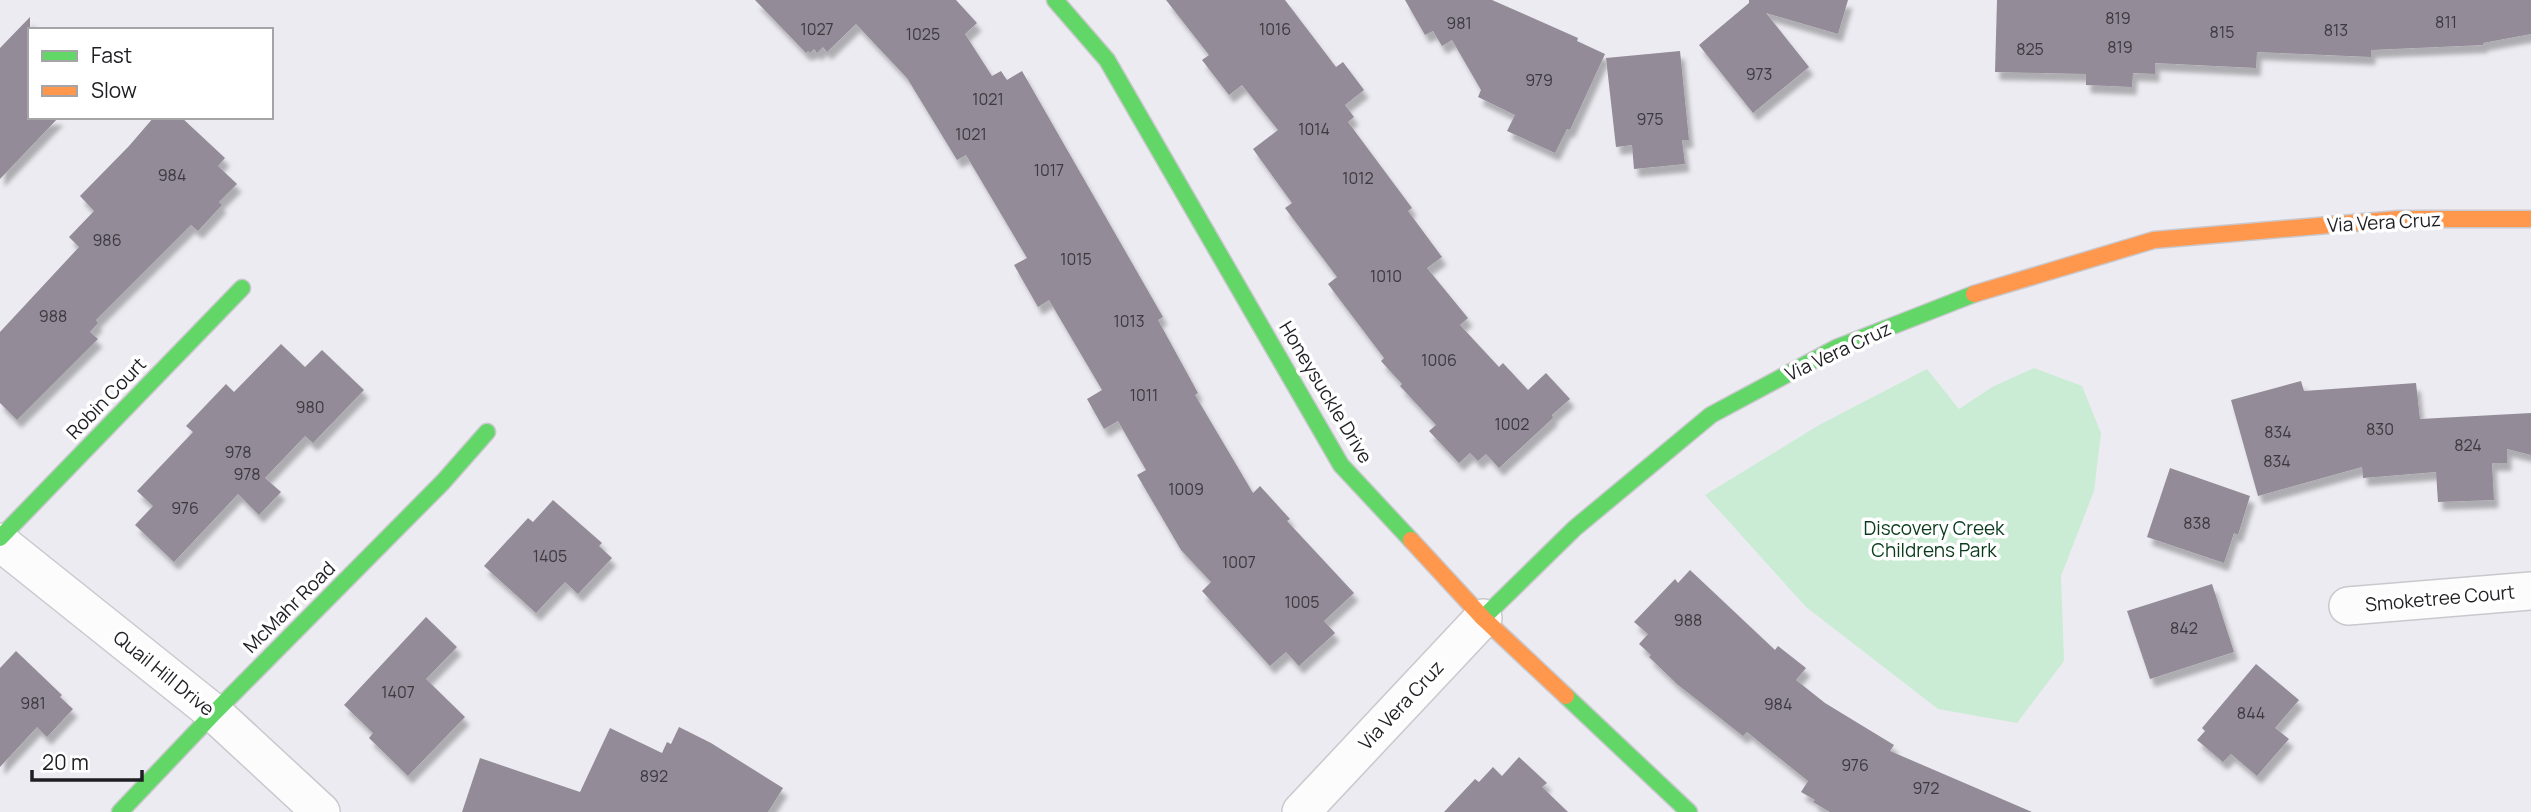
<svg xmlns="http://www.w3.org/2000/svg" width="2531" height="812" font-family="Manrope,sans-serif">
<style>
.green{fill:#caecd4}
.building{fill:#938b97;filter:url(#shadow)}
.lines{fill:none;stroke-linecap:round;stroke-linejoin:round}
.street-casing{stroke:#c9c8cd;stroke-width:40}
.fast-casing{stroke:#c9c8cd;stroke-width:19}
.slow-casing{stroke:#c9c8cd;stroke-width:19}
.street{stroke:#fcfcfd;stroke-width:37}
.fast{stroke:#63d668;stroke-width:16}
.slow{stroke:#ff974d;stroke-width:16}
.labels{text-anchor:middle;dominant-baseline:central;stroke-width:7;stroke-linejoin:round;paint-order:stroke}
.number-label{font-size:16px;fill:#3c393f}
.street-label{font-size:19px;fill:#1f1e22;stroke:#fff}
.park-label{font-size:19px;fill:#0a3b1c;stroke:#fff}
</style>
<defs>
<filter id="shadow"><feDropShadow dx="4.5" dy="8" stdDeviation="2" flood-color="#0004"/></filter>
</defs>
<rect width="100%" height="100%" fill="#ecebf1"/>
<polygon class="green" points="2034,368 2082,386 2101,433 2094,491 2061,576 2064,661 2017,723 1938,709 1806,607 1705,495 1819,425 1927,369 1959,409 1992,387"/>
<g class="building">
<polygon points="755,0 956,0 977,23 965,34 992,76 1001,71 1007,80 1022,71 1163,317 1158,320 1198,393 1195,395 1253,493 1260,486 1290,519 1287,521 1354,593 1324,621 1335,633 1299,666 1286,652 1270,666 1202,591 1211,582 1181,550 1137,475 1146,470 1118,421 1104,429 1087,399 1102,390 1049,300 1038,307 1014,265 1027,258 966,155 957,160 907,78 856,24 827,52 823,47 817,53 814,49 810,53 808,51 806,53"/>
<polygon points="1166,0 1285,0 1336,67 1343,62 1364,90 1345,105 1354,117 1348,122 1412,208 1408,211 1442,257 1427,268 1468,318 1460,325 1499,367 1503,363 1528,390 1546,373 1570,399 1552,415 1553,418 1499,468 1486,454 1478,461 1470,453 1459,463 1429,431 1436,425 1400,386 1402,384 1381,361 1384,358 1328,284 1337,277 1285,208 1292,203 1253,149 1278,130 1242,85 1229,95 1202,60 1209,55"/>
<polygon points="1405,0 1492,0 1578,38 1577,41 1605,54 1570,130 1567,129 1555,153 1507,131 1515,115 1478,97 1481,90 1452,40 1442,46 1433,31 1425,35"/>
<polygon points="1749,0 1848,0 1838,34 1766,13 1809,67 1753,113 1699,45 1749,3"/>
<polygon points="1997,0 2531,0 2531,34 2483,43 2483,45 2371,50 2371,57 2257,52 2256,68 2155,63 2155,74 2133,73 2132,87 2086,85 2086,74 1995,72"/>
<polygon points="30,17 30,117 59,117 0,179 0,48"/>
<polygon points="1680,51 1689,140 1682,140 1685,164 1634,169 1632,145 1616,147 1606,58"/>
<polygon points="154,117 181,117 225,158 218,166 237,184 219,202 222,205 198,231 191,225 96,320 98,323 90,332 98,339 17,420 0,403 0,332 79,247 69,237 94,211 80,196 129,146"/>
<polygon points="281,344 305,367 322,350 364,390 313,443 305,436 265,478 281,492 259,515 238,494 174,562 135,525 153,506 137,491 193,432 186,426 226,384 234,392"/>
<polygon points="2301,381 2304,391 2416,383 2420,419 2531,413 2531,455 2507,449 2507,463 2492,463 2494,500 2438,502 2436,472 2363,478 2362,467 2258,496 2231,400"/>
<polygon points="2170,468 2250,496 2238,535 2234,533 2224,563 2147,537"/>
<polygon points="553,500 602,543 599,546 612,558 578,594 565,582 536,613 484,566 528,518 533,522"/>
<polygon points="1690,570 1775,650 1778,646 1806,668 1796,680 1825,703 1894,745 1890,751 2032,812 1830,812 1813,802 1815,800 1801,792 1808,781 1747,732 1743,736 1677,684 1649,657 1651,655 1639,644 1648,634 1634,622 1675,579 1678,583"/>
<polygon points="2212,584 2234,652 2150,679 2127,611"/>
<polygon points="426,617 457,647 426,679 465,717 408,776 369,738 373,733 344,705"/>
<polygon points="16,651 62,695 60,697 73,709 47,737 37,727 0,767 0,668"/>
<polygon points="2256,664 2299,700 2275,728 2289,739 2257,776 2231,754 2223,762 2197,740 2205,731 2202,728"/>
<polygon points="679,727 711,743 783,788 768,812 462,812 480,758 580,792 610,728 662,753 667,742 671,744"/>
<polygon points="1519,757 1547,783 1542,787 1568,812 1444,812 1475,779 1479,782 1493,767 1502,776"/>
</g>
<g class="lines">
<g class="street-casing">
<g id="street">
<polyline points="0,542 214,713 321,812"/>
<polyline points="2348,606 2531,591"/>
<polyline points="1301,812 1483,618"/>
</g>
</g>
<g class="fast-casing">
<g id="fast">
<polyline points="1055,0 1107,60 1341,465 1411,540"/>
<polyline points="0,538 242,288"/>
<polyline points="1483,618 1575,528 1711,415 1836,348 1974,294"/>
<polyline points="1566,696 1689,812"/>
<polyline points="120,812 214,713 443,482 487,432"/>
</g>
</g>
<g class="slow-casing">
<g id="slow">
<polyline points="1974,294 2154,240 2399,219 2531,219"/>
<polyline points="1411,540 1483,618 1566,696"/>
</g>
</g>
<use href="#street" class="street"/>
<use href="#fast" class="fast"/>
<use href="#slow" class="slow"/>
</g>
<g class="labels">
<g class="number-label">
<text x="2118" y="18">819</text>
<text x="2446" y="22">811</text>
<text x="1459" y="23">981</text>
<text x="817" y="29">1027</text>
<text x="1275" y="29">1016</text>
<text x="2336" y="30">813</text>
<text x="2222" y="32">815</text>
<text x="923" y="34">1025</text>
<text x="2120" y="47">819</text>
<text x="2030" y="49">825</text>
<text x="1759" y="74">973</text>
<text x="1539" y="80">979</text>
<text x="988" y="99">1021</text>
<text x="1650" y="119">975</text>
<text x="1314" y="129">1014</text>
<text x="971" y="134">1021</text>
<text x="1049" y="170">1017</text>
<text x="172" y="175">984</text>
<text x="1358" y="178">1012</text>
<text x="107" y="240">986</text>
<text x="1076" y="259">1015</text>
<text x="1386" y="276">1010</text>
<text x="53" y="316">988</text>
<text x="1129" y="321">1013</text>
<text x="1439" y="360">1006</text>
<text x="1144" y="395">1011</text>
<text x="310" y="407">980</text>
<text x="1512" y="424">1002</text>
<text x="2380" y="429">830</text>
<text x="2278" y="432">834</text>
<text x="2468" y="445">824</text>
<text x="238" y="452">978</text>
<text x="2277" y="461">834</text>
<text x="247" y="474">978</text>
<text x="1186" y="489">1009</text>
<text x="185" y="508">976</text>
<text x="2197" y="523">838</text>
<text x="550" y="556">1405</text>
<text x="1239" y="562">1007</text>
<text x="1302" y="602">1005</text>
<text x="1688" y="620">988</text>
<text x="2184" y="628">842</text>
<text x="398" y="692">1407</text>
<text x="33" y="703">981</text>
<text x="1778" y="704">984</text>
<text x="2251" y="713">844</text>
<text x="1855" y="765">976</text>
<text x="654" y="776">892</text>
<text x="1926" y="788">972</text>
</g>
<g class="street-label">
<text transform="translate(2384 222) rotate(-3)">Via Vera Cruz</text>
<text transform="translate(1838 351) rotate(-25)">Via Vera Cruz</text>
<text transform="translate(1326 392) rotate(59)">Honeysuckle Drive</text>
<text transform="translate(106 398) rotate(-46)">Robin Court</text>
<text transform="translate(2440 598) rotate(-5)">Smoketree Court</text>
<text transform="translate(289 607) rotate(-45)">McMahr Road</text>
<text transform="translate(164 673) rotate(39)">Quail Hill Drive</text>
<text transform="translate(1401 705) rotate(-47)">Via Vera Cruz</text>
</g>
<g class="park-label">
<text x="1934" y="528">Discovery Creek<tspan x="1934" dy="22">Childrens Park</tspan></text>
</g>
</g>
<rect x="28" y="28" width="245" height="91" fill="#ffffff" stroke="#a5a5a7" stroke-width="2"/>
<rect x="42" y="51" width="35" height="10" fill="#63d668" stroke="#a5a5a7" stroke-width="2"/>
<text x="91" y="63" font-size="21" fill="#1f1e22">Fast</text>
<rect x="42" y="86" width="35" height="10" fill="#ff974d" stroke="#a5a5a7" stroke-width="2"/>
<text x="91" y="98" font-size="21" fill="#1f1e22">Slow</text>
<path d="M32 770v10h110v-10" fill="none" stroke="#1f1e22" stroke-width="3.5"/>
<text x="42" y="770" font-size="21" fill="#1f1e22" stroke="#ffffff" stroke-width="5" paint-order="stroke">20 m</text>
</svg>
